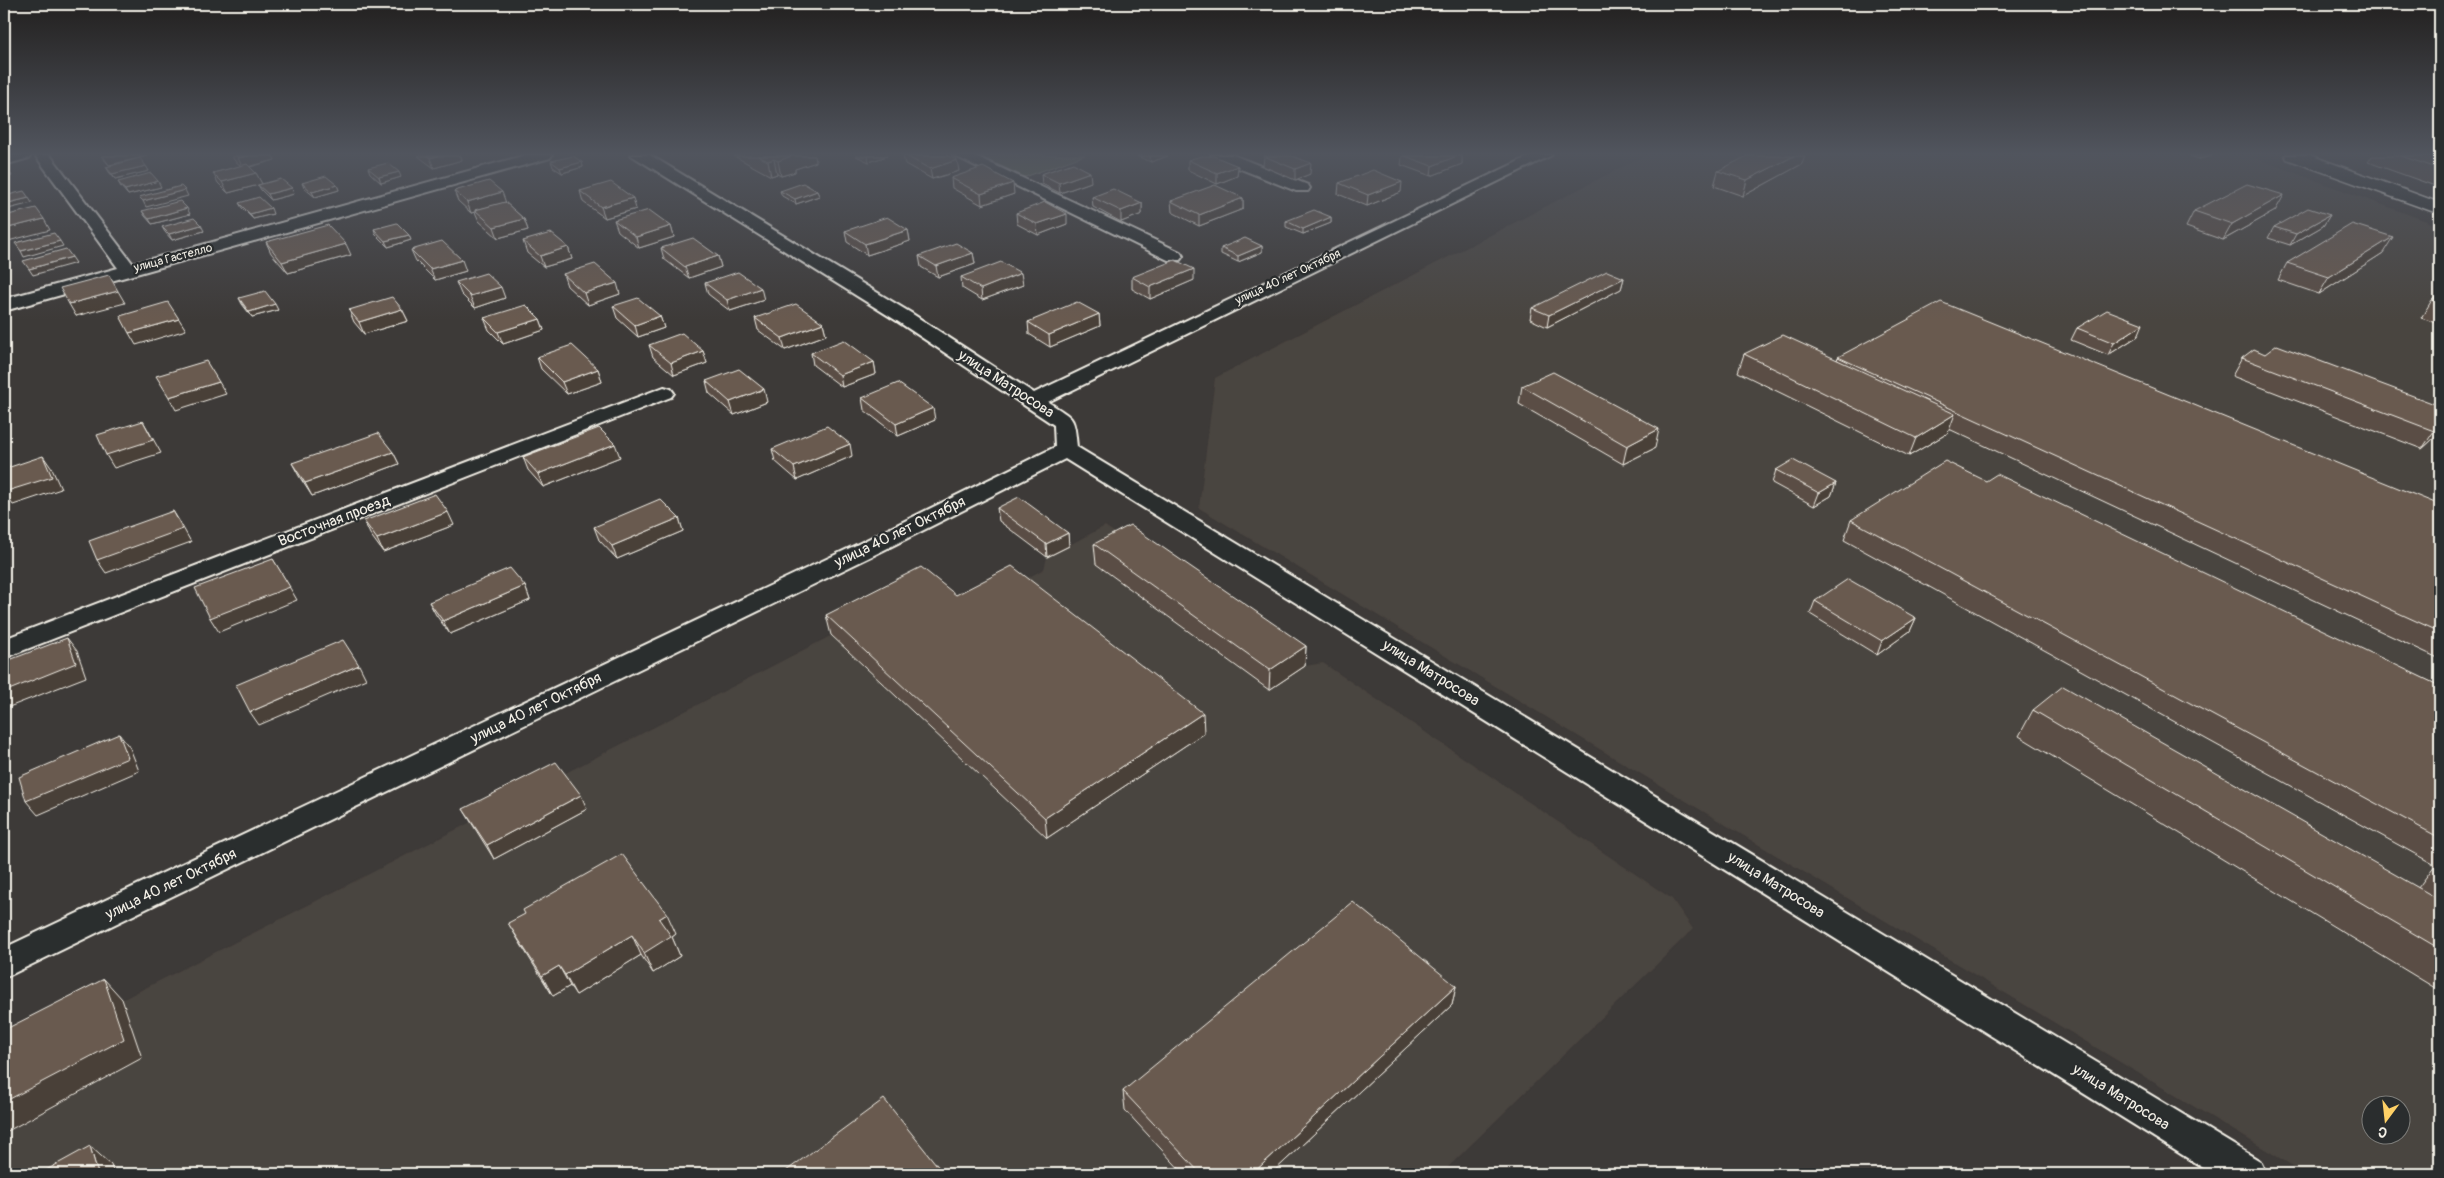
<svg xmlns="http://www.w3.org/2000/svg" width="2444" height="1178" font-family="Pangolin,sans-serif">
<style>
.built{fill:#4a443f;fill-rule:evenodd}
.green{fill:#606950;stroke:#aaad9c}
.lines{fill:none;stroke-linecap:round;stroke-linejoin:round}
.street-casing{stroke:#f4f1e8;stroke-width:4}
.highway-casing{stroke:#f4f1e8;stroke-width:3}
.street{fill:#2a2d2e;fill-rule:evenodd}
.highway{fill:#2a2d2e;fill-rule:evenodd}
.wall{fill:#5a4d45;stroke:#f4f1e8}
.shaded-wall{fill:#4a3f38;stroke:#f4f1e8}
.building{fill:#695a50;stroke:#f4f1e8}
.labels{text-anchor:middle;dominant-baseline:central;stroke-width:4.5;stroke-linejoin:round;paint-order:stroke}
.far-street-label{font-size:12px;fill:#f4f1e8;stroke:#2a2d2e}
.street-label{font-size:15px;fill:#f4f1e8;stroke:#2a2d2e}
</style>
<rect width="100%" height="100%" fill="#3d3a38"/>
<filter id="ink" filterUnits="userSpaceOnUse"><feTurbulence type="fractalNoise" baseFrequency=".02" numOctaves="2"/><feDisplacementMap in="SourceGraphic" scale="10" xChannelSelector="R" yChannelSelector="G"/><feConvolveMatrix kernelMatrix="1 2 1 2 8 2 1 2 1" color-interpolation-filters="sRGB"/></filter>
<g filter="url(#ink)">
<g class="built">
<path d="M1645,155H2247L2440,226V1174H2306L1199,508L1215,378ZM2372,1106H2402V1136H2372Z"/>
<polygon points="1105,526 1305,666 1323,663 1672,899 1693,929 1441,1174 4,1174 4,1060 471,822 925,587 959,615 1044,569 1047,557"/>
</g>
<polygon class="green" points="977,155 1085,155 1025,177"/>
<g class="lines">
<g class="street-casing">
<g id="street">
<polygon points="4,155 31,155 29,158 4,165"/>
<polygon points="35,155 50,155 133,264 526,155 552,155 550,158 4,311 4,299 118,268"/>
<path d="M631,155H650L911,313L1034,393L1532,155H1552L1048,402C1075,420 1074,415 1077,447L2260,1161L2266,1174H2213L1065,459L872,556L4,978V948L854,546L1055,447L1054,425L897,321Z"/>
<polygon points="953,155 973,155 1180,252 1183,256 1180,260 1168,260"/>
<polygon points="1211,155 1233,155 1308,185 1310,188 1308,191 1296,191 1213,158"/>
<polygon points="664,387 671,389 674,393 671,397 4,658 4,639"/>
</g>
</g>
<g class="highway-casing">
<polygon id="highway" points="2285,155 2310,155 2440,203 2440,214 2287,159"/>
</g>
<use href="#street" class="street"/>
<use href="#highway" class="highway"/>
</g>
<g class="wall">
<polygon points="101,156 147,156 109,165"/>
<polygon points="232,156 273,156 275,160 250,167 256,173 262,184 228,193 218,183 213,173 241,166 234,160"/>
<polygon points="418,156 461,156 462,160 434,168"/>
<polygon points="734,156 815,156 816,162 795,169 795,172 781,176 777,174 771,176"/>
<polygon points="856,156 887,156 869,162"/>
<polygon points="903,156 948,156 959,171 932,179 905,164"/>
<polygon points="1137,156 1168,156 1151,162"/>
<polygon points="1264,156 1310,174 1295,180 1263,166"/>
<polygon points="1402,156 1462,156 1462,164 1431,176 1401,165"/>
<polygon points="2190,156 2212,156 2199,159"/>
<polygon points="2372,156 2440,156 2440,185 2435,186 2368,162"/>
<polygon points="1188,160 1238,166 1237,176 1217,184 1188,170"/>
<polygon points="551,161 582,162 583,167 562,173 553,167"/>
<polygon points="1802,164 1743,196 1714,186 1718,171"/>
<polygon points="146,166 149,171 115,179 109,172 106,167"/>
<polygon points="368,168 401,177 381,183 370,173"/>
<polygon points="1041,174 1091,182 1060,193 1042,184"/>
<polygon points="951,178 1014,194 982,205 952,188"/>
<polygon points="118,182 161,187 128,195 121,187"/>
<polygon points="302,183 337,185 339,190 315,197 304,188"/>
<polygon points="1339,183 1401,192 1367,206 1338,194"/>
<polygon points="258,185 294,194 271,200 261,190"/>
<polygon points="454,191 506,203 524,219 528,230 498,238 479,221 475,212 471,213 458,201"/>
<polygon points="580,191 636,209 605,218 583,202"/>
<polygon points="780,191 817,191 819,196 796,204 782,196"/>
<polygon points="2284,195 2275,211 2223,240 2186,227 2194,211"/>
<polygon points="1092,197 1142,203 1142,214 1121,222 1093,207"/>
<polygon points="1243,198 1243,209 1199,226 1172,212 1171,201"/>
<polygon points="239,203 273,214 253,219 242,208"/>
<polygon points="142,211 190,214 152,224 145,216"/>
<polygon points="1016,213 1067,224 1038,235 1017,224"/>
<polygon points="2330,215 2323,226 2290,245 2268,238 2274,227"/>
<polygon points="1331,217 1331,223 1303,234 1286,227 1286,221"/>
<polygon points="614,220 671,226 674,237 639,248 618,231"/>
<polygon points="162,227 204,231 172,240 165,232"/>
<polygon points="374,229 411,240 388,247 376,235"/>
<polygon points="908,230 910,241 867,255 847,242 845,231"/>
<polygon points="523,241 568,247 572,259 544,267 527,253"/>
<polygon points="266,242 351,255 288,273 271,253"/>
<polygon points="1262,246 1262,252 1238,262 1221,254 1221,248"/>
<polygon points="661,248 718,256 721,267 689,278 664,259"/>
<polygon points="411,250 466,271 435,280 416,261"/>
<polygon points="973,253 975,264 938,277 921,267 919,256"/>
<polygon points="2383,253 2319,294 2278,280 2287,263"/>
<polygon points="563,274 620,294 588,305 567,286"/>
<polygon points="961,277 1023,285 982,300 962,288"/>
<polygon points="1132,277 1194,280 1150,299 1132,289"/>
<polygon points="1624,278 1621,289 1547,327 1530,319 1532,308"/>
<polygon points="456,282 505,298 475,308 461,294"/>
<polygon points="705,283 764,300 730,311 708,294"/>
<polygon points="2440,294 2440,324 2421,318 2432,300"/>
<polygon points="239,298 278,310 252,317 242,304"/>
<polygon points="613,306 660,316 664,328 638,337 617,318"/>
<polygon points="402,309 408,321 364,334 354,322 349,310"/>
<polygon points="1099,314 1100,326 1050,347 1029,334 1028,322"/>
<polygon points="484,318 540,319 544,330 503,344 489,330"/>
<polygon points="755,318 823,323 826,335 785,350 758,330"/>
<polygon points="2077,328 2138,336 2108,355 2071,340"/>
<polygon points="649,345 703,351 707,363 674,375 653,357"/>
<polygon points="811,353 874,362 876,374 842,387 813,365"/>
<polygon points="1744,354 1837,360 1838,357 2440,505 2440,659 1949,429 1948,433 1909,456 1738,372"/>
<polygon points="2265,354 2440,410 2437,415 2435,437 2422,449 2232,376 2242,358"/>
<polygon points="537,357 598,369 602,382 567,394 541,369"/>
<polygon points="706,381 767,402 734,415 709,393"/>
<polygon points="1522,386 1655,448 1623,464 1519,404"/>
<polygon points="862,398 935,420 898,436 864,410"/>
<polygon points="772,449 852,456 797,480 775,461"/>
<polygon points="393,452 399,464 312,496 299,476 292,463"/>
<polygon points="523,457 620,457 543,487 528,470"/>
<polygon points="1776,470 1836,483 1831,496 1814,506 1772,483"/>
<polygon points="1986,481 2440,686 2440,991 2019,736 2033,710 2418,888 2435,865 1844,540 1851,520"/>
<polygon points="997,508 1068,533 1069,546 1047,557 999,521"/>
<polygon points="679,518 683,531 617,559 599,540 594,527"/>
<polygon points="364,521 454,525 383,552 370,534"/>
<polygon points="1094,544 1306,646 1305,666 1269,690 1096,564"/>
<polygon points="525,586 530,600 450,634 436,615 429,602"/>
<polygon points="956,595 1204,733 1047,838 831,635 826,615"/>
<polygon points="1815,601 1916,618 1910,631 1877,655 1810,614"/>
<polygon points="463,809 587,809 494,859 471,822"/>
<polygon points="508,923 676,934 672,937 680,956 653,973 641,955 576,995 570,986 553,996 520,943"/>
<polygon points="1456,986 1452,1005 1271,1174 1184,1174 1125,1110 1123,1091"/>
</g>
<g class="shaded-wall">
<polygon points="103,156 147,156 109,165"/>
<polygon points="249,156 273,156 275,160 243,168 238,158"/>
<polygon points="438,156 461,156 462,160 434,168 430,158"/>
<polygon points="789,156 815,156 816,162 795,169 795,172 781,176 778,161"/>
<polygon points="868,156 887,156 869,162"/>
<polygon points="1150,156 1168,156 1151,162"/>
<polygon points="1457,156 1462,156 1462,164 1431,176 1432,166"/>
<polygon points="1794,156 1805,156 1802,164 1743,196 1747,180"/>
<polygon points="2201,156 2212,156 2199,159"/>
<polygon points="774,159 777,174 771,176 768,161"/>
<polygon points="957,160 959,171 932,179 930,169"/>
<polygon points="582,162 583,167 562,173 560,168"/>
<polygon points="1311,163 1310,174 1295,180 1295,169"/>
<polygon points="146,166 149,171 115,179 112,174"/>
<polygon points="1238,166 1237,176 1217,184 1217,173"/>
<polygon points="9,171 12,176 4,178 4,172"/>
<polygon points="399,172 401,177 381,183 379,177"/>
<polygon points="1090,172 1091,182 1060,193 1059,183"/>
<polygon points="256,173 262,184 228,193 222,182"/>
<polygon points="2440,177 2440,185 2435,186"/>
<polygon points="158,181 161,187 128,195 125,190"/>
<polygon points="1402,182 1401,192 1367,206 1368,195"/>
<polygon points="1013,183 1014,194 982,205 981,194"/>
<polygon points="337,185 339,190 315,197 312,192"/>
<polygon points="292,188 294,194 271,200 268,194"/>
<polygon points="185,190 188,196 146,207 143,201"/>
<polygon points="817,191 819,196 796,204 795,199"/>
<polygon points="502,192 506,203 475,210 475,212 471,213 467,202"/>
<polygon points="2284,195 2275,211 2223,240 2232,224"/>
<polygon points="29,198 32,203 4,210 4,204"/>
<polygon points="633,198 636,209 605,218 601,207"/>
<polygon points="1243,198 1243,209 1199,226 1199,215"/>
<polygon points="1142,203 1142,214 1121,222 1121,211"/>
<polygon points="187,208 190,214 152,224 149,219"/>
<polygon points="271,208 273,214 253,219 250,214"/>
<polygon points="1067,214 1067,224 1038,235 1037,224"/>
<polygon points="2330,215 2323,226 2290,245 2296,234"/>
<polygon points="1331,217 1331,223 1303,234 1303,229"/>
<polygon points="44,219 50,230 8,241 4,233 4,229"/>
<polygon points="524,219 528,230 498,238 494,227"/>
<polygon points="201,225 204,231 172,240 169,234"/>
<polygon points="671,226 674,237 639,248 636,237"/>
<polygon points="908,230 910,241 867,255 865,244"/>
<polygon points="409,235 411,240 388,247 385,241"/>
<polygon points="2393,237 2383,253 2319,294 2329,277"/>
<polygon points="60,241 63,246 24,257 21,251"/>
<polygon points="346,244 351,255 288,273 282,262"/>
<polygon points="1262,246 1262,252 1238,262 1238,256"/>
<polygon points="568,247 572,259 544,267 540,256"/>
<polygon points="973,253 975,264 938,277 936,266"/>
<polygon points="718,256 721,267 689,278 685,267"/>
<polygon points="72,257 76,263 33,275 29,269"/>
<polygon points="462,260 466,271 435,280 430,269"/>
<polygon points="1194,269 1194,280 1150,299 1150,287"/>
<polygon points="1021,273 1023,285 982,300 981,289"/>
<polygon points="1624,278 1621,289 1547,327 1549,315"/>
<polygon points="617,283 620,294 588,305 584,293"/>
<polygon points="501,287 505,298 475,308 470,296"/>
<polygon points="761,288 764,300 730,311 727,300"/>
<polygon points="118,291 125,303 76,316 69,304"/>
<polygon points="275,304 278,310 252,317 249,312"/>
<polygon points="402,309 408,321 364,334 359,322"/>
<polygon points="1099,314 1100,326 1050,347 1049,335"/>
<polygon points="660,316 664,328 638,337 635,325"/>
<polygon points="179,319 186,330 136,345 129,333"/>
<polygon points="540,319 544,330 503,344 498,332"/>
<polygon points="823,323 826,335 785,350 782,338"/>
<polygon points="2143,324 2138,336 2108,355 2114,343"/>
<polygon points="703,351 707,363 674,375 671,363"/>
<polygon points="874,362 876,374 842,387 840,375"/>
<polygon points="598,369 602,382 567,394 562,382"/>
<polygon points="219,382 226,394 176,410 169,397"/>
<polygon points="764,389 767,402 734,415 730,402"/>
<polygon points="933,408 935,420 898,436 896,424"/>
<polygon points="2440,409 2440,410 2430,425 2434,414"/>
<polygon points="1955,414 1948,433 1909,456 1916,438"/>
<polygon points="143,421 161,453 114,468 106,455"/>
<polygon points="2440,426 2440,430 2435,437 2422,449 2434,431"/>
<polygon points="1659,429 1655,448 1623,464 1627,446"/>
<polygon points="615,444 620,457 543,487 538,474"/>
<polygon points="850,444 852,456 797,480 794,467"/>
<polygon points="393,452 399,464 312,496 305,483"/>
<polygon points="43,456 52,469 61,489 13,505 4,492"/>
<polygon points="1836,483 1831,496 1814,506 1819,493"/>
<polygon points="173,511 181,524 191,542 106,573 97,560"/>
<polygon points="448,512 454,525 383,552 377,539"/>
<polygon points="679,518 683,531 617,559 612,546"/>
<polygon points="1068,533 1069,546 1047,557 1046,544"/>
<polygon points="273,559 297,600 219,632 210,618"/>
<polygon points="525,586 530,600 450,634 443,621"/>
<polygon points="1916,618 1910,631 1877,655 1882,641"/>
<polygon points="67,638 77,651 86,677 9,707 4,700 4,692"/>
<polygon points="1306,646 1305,666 1269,690 1270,670"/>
<polygon points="359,665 366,679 259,725 250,712"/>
<polygon points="1203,713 1204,733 1047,838 1045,818"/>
<polygon points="119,734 130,748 139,771 38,815 26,801"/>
<polygon points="581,795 587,809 494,859 487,845"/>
<polygon points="667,914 676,934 672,937 680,956 653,973 644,953 659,919"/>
<polygon points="632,935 641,955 576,995 565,975"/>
<polygon points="559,966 570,986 553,996 542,976"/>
<polygon points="104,979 122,999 142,1058 4,1133 4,1102"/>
<polygon points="1456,986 1452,1005 1271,1174 1252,1174"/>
<polygon points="90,1146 111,1165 114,1174 98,1174"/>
</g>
<g class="building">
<polygon points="236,156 249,156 238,158"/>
<polygon points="427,156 438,156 430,158"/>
<polygon points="573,156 582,162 560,168 551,161"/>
<polygon points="758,156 792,156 778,161 774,159 768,161"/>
<polygon points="906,156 948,156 957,160 930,169"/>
<polygon points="1201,156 1214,156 1238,166 1217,173 1188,160"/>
<polygon points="1264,156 1292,156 1311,163 1295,169"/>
<polygon points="1405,156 1457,156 1432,166"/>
<polygon points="1747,156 1794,156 1747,180 1718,171"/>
<polygon points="2401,156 2440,156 2440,169"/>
<polygon points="140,158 146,166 112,174 106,167"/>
<polygon points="388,163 399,172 379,177 368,168"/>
<polygon points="1073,163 1090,172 1059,183 1041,174"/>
<polygon points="4,164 9,171 4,172"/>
<polygon points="247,164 256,173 222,182 213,173"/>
<polygon points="983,167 1013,183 981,194 951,178"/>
<polygon points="1373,170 1402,182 1368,195 1339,183"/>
<polygon points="151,173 158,181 125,190 118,182"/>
<polygon points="326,176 337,185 312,192 302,183"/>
<polygon points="281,179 292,188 268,194 258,185"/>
<polygon points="489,181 502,192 467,202 454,191"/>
<polygon points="611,182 633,198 601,207 580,191"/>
<polygon points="803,183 817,191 795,199 780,191"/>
<polygon points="2247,184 2284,195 2232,224 2194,211"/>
<polygon points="1215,185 1243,198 1199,215 1171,201"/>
<polygon points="181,186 185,190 143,201 139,197"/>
<polygon points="1113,189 1142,203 1121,211 1092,197"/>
<polygon points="24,191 29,198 4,204 4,196"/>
<polygon points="259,197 271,208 250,214 239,203"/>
<polygon points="180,201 187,208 149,219 142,211"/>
<polygon points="505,202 524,219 494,227 475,210"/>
<polygon points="1045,202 1067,214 1037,224 1016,213"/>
<polygon points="36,208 44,219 4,229 4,216"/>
<polygon points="2308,208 2330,215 2296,234 2274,227"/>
<polygon points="649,210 671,226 636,237 614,220"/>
<polygon points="1314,210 1331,217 1303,229 1286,221"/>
<polygon points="887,217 908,230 865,244 845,231"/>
<polygon points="194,218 201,225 169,234 162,227"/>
<polygon points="397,223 409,235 385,241 374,229"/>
<polygon points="2352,224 2393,237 2329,277 2287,263"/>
<polygon points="328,225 346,244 282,262 266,242"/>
<polygon points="54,233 60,241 21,251 15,243"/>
<polygon points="551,233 568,247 540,256 523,241"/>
<polygon points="693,238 718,256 685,267 661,248"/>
<polygon points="1245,238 1262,246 1238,256 1221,248"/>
<polygon points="442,241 462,260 430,269 411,250"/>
<polygon points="956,243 973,253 936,266 919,256"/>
<polygon points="66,249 72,257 29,269 23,261"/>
<polygon points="1175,260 1194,269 1150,287 1132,277"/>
<polygon points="1001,262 1021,273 981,289 961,277"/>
<polygon points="595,264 617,283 584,293 563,274"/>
<polygon points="1607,271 1624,278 1549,315 1532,308"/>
<polygon points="738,272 761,288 727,300 705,283"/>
<polygon points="486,273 501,287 470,296 456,282"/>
<polygon points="109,275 118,291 69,304 60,288"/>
<polygon points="265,291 275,304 249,312 239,298"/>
<polygon points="2440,294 2440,303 2432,300"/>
<polygon points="392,297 402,309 359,322 349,310"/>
<polygon points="638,298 660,316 635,325 613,306"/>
<polygon points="168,302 179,319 129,333 120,316"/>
<polygon points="1077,302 1099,314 1049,335 1028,322"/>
<polygon points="1941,302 2440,505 2440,632 1838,357"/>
<polygon points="796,304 823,323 782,338 755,318"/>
<polygon points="526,305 540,319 498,332 484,318"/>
<polygon points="2107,310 2143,324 2114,343 2077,328"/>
<polygon points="682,333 703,351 671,363 649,345"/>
<polygon points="1783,335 1955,414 1916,438 1744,354"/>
<polygon points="844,340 874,362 840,375 811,353"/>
<polygon points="572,345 598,369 562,382 537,357"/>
<polygon points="2277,345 2440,406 2440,409 2434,414 2440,416 2440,426 2434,431 2242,358 2254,349 2265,354"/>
<polygon points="206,361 219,382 169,397 156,376"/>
<polygon points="739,369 764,389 730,402 706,381"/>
<polygon points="1553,372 1659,429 1627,446 1522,386"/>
<polygon points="898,383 933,408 896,424 862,398"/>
<polygon points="143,421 153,440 106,455 97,435"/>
<polygon points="827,426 850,444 794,467 772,449"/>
<polygon points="599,428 615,444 538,474 523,457"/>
<polygon points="378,433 393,452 305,483 292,463"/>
<polygon points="43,456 52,477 4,492 4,469"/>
<polygon points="1793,460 1836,483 1819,493 1776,470"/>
<polygon points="1945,461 1986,481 1997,474 2440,686 2440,838 1851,520"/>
<polygon points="435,494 448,512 377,539 364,521"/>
<polygon points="1019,497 1068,533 1046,544 997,508"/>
<polygon points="660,499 679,518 612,546 594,527"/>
<polygon points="173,511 183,529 97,560 89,541"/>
<polygon points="1130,525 1306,646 1270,670 1094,544"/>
<polygon points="273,559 290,587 210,618 195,588"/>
<polygon points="1012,566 1203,713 1045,818 826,615 921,567 956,595"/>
<polygon points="510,568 525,586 443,621 429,602"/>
<polygon points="1848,579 1916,618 1882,641 1815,601"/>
<polygon points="67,638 76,663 4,692 4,662"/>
<polygon points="343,640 359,665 250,712 236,685"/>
<polygon points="2063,686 2440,900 2440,949 2033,710"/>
<polygon points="119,734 128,758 26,801 19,777"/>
<polygon points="556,762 581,795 487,845 463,809"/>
<polygon points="622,854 667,914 659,919 671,936 644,953 632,935 565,975 559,966 542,976 508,923 525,914 523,910"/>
<polygon points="2440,863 2440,869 2437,868"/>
<polygon points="1353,902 1456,986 1252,1174 1201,1174 1123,1091"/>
<polygon points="104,979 124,1039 4,1102 4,1030"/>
<polygon points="884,1099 944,1174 782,1174"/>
<polygon points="90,1146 98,1174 39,1174"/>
</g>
</g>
<linearGradient id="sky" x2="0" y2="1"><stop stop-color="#22201f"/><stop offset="0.48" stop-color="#51555e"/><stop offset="1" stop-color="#51555e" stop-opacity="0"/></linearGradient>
<rect width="2444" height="320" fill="url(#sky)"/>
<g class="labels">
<g class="far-street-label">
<text transform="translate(173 258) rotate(-15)">улица Гастелло</text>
<text transform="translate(1288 277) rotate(-25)">улица 40 лет Октября</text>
</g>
<g class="street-label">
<text transform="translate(1006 384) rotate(33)">улица Матросова</text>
<text transform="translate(334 521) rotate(-21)">Восточная проезд</text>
<text transform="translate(900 532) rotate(-26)">улица 40 лет Октября</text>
<text transform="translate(1431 673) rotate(32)">улица Матросова</text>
<text transform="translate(536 708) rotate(-26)">улица 40 лет Октября</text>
<text transform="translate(171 884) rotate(-26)">улица 40 лет Октября</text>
<text transform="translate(1776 885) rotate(32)">улица Матросова</text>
<text transform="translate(2121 1097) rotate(32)">улица Матросова</text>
</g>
</g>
<rect width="2444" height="1178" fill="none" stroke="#2a2d2e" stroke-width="20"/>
<rect x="10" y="10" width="2424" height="1158" fill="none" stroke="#f4f1e8" stroke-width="2" filter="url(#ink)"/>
<g transform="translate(2386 1120) rotate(195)"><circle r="24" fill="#2a2d2e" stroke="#7b7b78"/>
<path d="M0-4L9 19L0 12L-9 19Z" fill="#ffd166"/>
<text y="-8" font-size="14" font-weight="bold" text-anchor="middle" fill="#f4f1e8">С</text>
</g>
</svg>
